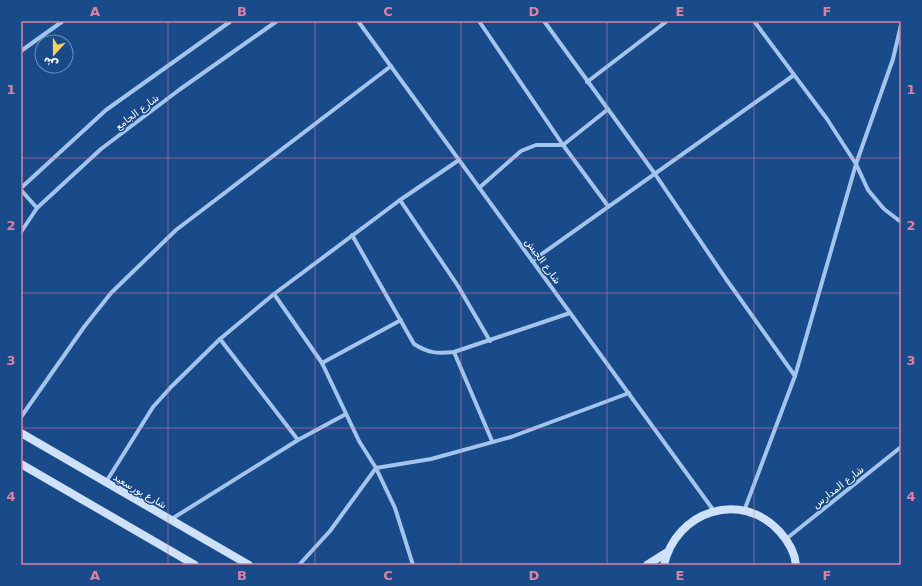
<svg xmlns="http://www.w3.org/2000/svg" width="922" height="586" font-family="'DejaVu Sans','Noto Sans Arabic',sans-serif">
<style>
.lines{fill:none;stroke-linecap:round;stroke-linejoin:round}
.street{stroke:#a2c4ed;stroke-width:4}
.secondary{stroke:#cee1f9;stroke-width:8}
.grid{fill:none;stroke:#dd80a5;stroke-width:1;stroke-opacity:0.55}
.labels{text-anchor:middle;dominant-baseline:central;stroke-width:3;stroke-linejoin:round;paint-order:stroke}
.street-label{font-size:10px;fill:#fff;stroke:#194a89}
.neatline{fill:none;stroke:#dd80a5;stroke-width:1.5}
.grid-label{font-size:13px;text-anchor:middle;font-weight:bold;fill:#dd80a5}
</style>
<rect width="100%" height="100%" fill="#194a89"/>
<g class="lines">
<g class="street">
<polyline points="358,21 714,511"/>
<polyline points="479,21 563,145 608,206"/>
<polyline points="544,21 655,174 726,279 795,376"/>
<polyline points="754,21 827,119 856,164 868,190 884,209 901,222"/>
<polyline points="21,51 63,21"/>
<polyline points="587,82 667,21"/>
<polyline points="21,188 106,110 231,21"/>
<polyline points="479,188 521,151 536,145 563,145 607,110"/>
<polyline points="21,190 37,208"/>
<polyline points="400,200 459,160"/>
<polyline points="21,232 37,208 101,149 179,90 277,21"/>
<path d="M352,235L414,344C428,353 437,354 454,352L570,313"/>
<polyline points="532,261 794,75"/>
<polyline points="274,294 322,363 359,441 376,468 395,508 413,565"/>
<polyline points="220,339 298,440"/>
<polyline points="454,352 492,441"/>
<polyline points="322,363 401,320"/>
<polyline points="21,417 84,327 111,293 176,230 391,66"/>
<polyline points="106,482 153,407 171,387 220,339 274,294 400,200 458,286 490,341"/>
<polyline points="744,511 795,376 856,164 893,59 901,25"/>
<polyline points="170,520 298,440 346,414"/>
<polyline points="786,539 901,447"/>
<polyline points="299,565 330,531 376,468 431,459 511,437 629,393"/>
</g>
<g class="secondary">
<polyline points="21,433 249,565"/>
<polyline points="21,464 195,565"/>
<polyline points="647,565 666,553"/>
<path d="M664,565C676,511 741,489 780,532C788,541 795,553 796,565"/>
</g>
</g>
<path class="grid" d="M168,21V565M315,21V565M461,21V565M607,21V565M754,21V565M21,158H901M21,293H901M21,428H901"/>
<g class="labels">
<g class="street-label">
<text transform="translate(137 112) rotate(-37)">شارع الجامع</text>
<text transform="translate(543 261) rotate(54)">شارع الجيش</text>
<text transform="translate(838 487) rotate(-38)">شارع المدارس</text>
<text transform="translate(140 491) rotate(30)">شارع بورسعيد</text>
</g>
</g>
<rect width="922" height="586" fill="none" stroke="#194a89" stroke-width="44"/>
<g transform="translate(54 54) rotate(201)"><circle r="19" fill="#194a89" stroke="#7592b8"/>
<path d="M0-3L7 15L0 10L-7 15Z" fill="#ffd05e"/>
<text y="-6" font-size="11" font-weight="bold" text-anchor="middle" fill="#ffffff">ش</text>
</g>
<rect x="22" y="22" width="878" height="542" class="neatline"/>
<g class="grid-label">
<text x="95" y="16">A</text>
<text x="242" y="16">B</text>
<text x="388" y="16">C</text>
<text x="534" y="16">D</text>
<text x="680" y="16">E</text>
<text x="827" y="16">F</text>
<text x="11" y="94">1</text>
<text x="911" y="94">1</text>
<text x="11" y="230">2</text>
<text x="911" y="230">2</text>
<text x="11" y="365">3</text>
<text x="911" y="365">3</text>
<text x="11" y="501">4</text>
<text x="911" y="501">4</text>
<text x="95" y="580">A</text>
<text x="242" y="580">B</text>
<text x="388" y="580">C</text>
<text x="534" y="580">D</text>
<text x="680" y="580">E</text>
<text x="827" y="580">F</text>
</g>
</svg>
